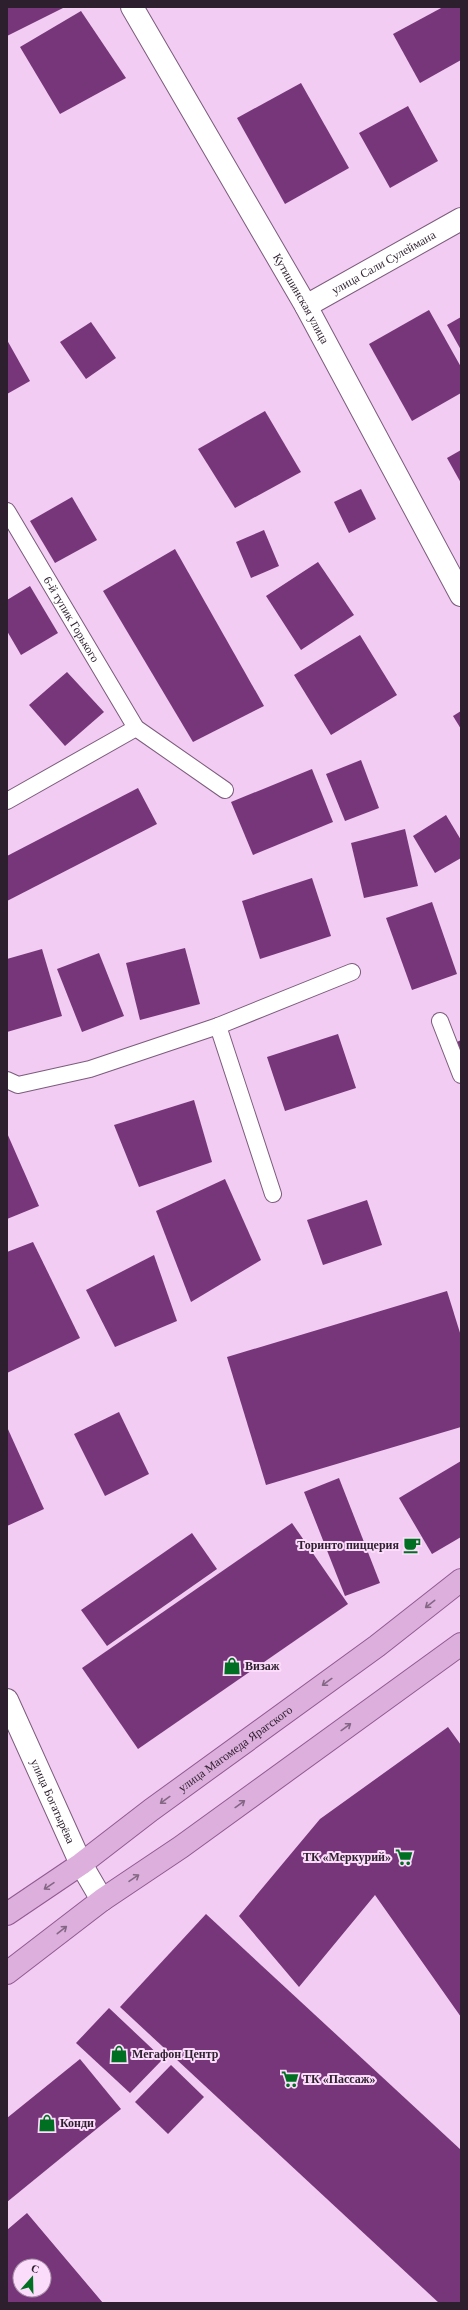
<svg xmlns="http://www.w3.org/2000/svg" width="468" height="2310" font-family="Georgia,serif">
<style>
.building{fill:#763679;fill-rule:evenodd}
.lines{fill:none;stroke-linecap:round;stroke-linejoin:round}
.service-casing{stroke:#7c5b7c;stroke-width:18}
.minor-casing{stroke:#7c5b7c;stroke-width:24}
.primary-casing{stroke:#905a91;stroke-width:24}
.service{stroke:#fff;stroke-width:16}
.minor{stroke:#fff;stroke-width:22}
.primary{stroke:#dcafdd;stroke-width:22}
.oneway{stroke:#846785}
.labels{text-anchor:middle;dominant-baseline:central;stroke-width:4;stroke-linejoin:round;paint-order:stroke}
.street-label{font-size:12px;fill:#2d1f2d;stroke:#fbdcfb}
.poi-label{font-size:12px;font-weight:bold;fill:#2d1f2d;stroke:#fbdcfb;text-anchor:start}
</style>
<rect width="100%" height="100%" fill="#f2ccf2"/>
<g class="building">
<polygon points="7,7 65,7 7,36"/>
<polygon points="443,7 461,7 461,60 420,83 393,34"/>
<polygon points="81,11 126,78 60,114 20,47"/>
<polygon points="301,83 349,168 285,204 237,118"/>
<polygon points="408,106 438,161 390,188 359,133"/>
<polygon points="429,310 461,367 461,393 412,421 369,344"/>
<polygon points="461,317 461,350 447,325"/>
<polygon points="91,322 116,358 86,379 60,342"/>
<polygon points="7,340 30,381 7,394"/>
<polygon points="265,411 301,472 235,508 198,449"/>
<polygon points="461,450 461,483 447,458"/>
<polygon points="361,489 376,519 349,533 334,502"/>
<polygon points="72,497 97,540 55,563 30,521"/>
<polygon points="264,530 279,566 251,578 236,542"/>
<polygon points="175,549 264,706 193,742 103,591"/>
<polygon points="318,562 354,615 301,650 266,596"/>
<polygon points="30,586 58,633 21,655 7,631 7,600"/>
<polygon points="360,635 397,695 331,735 294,675"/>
<polygon points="67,672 104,712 65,746 29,705"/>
<polygon points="461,711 461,729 453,716"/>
<polygon points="361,760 379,808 345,821 326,774"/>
<polygon points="312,769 333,822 253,855 231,802"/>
<polygon points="138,788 157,824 7,901 7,856"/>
<polygon points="446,815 461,840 461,858 435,873 413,836"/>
<polygon points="405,829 418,886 364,898 351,843"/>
<polygon points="312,878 331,936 260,959 242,901"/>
<polygon points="432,902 457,974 412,990 386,918"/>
<polygon points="185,948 200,1004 140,1020 126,963"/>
<polygon points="42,949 62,1016 7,1032 7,959"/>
<polygon points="99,953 124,1016 82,1032 57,969"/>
<polygon points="338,1034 356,1088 285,1111 267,1057"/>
<polygon points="461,1040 461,1052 457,1042"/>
<polygon points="194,1100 212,1162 139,1187 114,1125"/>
<polygon points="7,1133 39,1206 7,1219"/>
<polygon points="225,1179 261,1260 191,1302 156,1211"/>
<polygon points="367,1200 382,1245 323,1265 307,1220"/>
<polygon points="33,1242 80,1338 7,1373 7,1252"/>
<polygon points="154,1255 177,1321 115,1347 86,1290"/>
<polygon points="447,1291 461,1336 461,1427 266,1485 227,1357"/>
<polygon points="119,1412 149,1474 105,1496 74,1434"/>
<polygon points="7,1427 44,1509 7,1526"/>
<polygon points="461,1461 461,1537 432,1554 399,1498"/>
<polygon points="339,1478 380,1583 345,1596 304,1492"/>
<polygon points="292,1523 348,1604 138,1749 82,1668"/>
<polygon points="192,1533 217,1569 107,1646 81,1610"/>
<polygon points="448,1727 461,1745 461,2017 375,1895 299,1987 239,1916 320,1819"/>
<polygon points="206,1914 461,2150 461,2303 439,2303 120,2007"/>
<polygon points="109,2008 163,2059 130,2093 76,2043"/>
<polygon points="80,2059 121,2109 7,2202 7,2118"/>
<polygon points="171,2065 204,2097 168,2134 135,2102"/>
<path d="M27,2213L103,2303H8L7,2230ZM20,2266H44V2290H20Z"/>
</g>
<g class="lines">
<g class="service-casing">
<g id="service">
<path id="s1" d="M7,511L136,728L225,790"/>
<polyline points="7,801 136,728"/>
<polyline points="440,1021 461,1075"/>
<polyline points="218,1026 273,1194"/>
<polyline points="7,1080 18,1085 90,1069 218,1026 352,972"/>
</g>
</g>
<g class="minor-casing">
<g id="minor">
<path id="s2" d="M132,7L306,306L461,595"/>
<path id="s3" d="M306,306L461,219"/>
<path id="s4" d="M7,1700L81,1864L102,1900"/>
</g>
</g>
<g class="primary-casing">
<g id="primary">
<path id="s5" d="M7,1914L81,1864L151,1810L377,1646L461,1580"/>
<polyline points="7,1973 102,1900 181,1847 461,1644"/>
</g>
</g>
<use href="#service" class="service"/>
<use href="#minor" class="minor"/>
<use href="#primary" class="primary"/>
</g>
<defs><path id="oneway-shaft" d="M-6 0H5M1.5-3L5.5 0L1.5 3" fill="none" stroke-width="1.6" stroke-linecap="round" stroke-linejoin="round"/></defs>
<g class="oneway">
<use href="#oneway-shaft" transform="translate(430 1604) rotate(142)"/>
<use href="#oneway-shaft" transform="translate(327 1682) rotate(144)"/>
<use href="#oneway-shaft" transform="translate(346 1727) rotate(-36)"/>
<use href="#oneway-shaft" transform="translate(165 1800) rotate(144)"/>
<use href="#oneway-shaft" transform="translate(240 1804) rotate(-36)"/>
<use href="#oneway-shaft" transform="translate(134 1878) rotate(-34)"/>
<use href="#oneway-shaft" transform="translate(49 1886) rotate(146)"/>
<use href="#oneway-shaft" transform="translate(62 1930) rotate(-38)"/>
</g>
<defs>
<g id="cafe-bare" transform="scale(1.38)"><path d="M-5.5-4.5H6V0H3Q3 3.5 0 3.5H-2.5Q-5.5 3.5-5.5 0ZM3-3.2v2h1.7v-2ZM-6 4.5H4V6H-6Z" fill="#006f21" stroke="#fbdcfb" stroke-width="2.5" paint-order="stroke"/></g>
<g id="shop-bare" transform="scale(1.38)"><path d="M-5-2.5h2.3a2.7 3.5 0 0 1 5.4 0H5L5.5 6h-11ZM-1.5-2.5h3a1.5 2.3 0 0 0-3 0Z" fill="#006f21" stroke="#fbdcfb" stroke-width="2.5" paint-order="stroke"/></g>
<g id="supermarket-bare" transform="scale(1.38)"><path d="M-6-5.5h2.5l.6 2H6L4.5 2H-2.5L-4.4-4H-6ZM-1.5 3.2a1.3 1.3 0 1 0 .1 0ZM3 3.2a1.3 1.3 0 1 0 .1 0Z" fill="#006f21" stroke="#fbdcfb" stroke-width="2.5" paint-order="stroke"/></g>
</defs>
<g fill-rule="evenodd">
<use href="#cafe-bare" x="412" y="1545"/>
<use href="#shop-bare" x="232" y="1666"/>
<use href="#supermarket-bare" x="404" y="1857"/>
<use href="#shop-bare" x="119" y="2054"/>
<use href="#supermarket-bare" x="290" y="2079"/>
<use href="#shop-bare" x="47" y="2123"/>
</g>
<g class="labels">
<g class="street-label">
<text stroke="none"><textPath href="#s3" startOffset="89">улица Сали Сулеймана</textPath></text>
<text stroke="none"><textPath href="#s2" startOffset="337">Кутишинская улица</textPath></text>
<text stroke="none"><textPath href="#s1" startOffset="126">6-й тупик Горького</textPath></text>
<text stroke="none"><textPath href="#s5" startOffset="282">улица Магомеда Ярагского</textPath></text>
<text stroke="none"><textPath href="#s4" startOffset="111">улица Богатырёва</textPath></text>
</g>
<g class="poi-label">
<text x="399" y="1545" text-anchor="end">Торинто пиццерия</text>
<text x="245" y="1666">Визаж</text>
<text x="391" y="1857" text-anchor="end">ТК «Меркурий»</text>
<text x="132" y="2054">Мегафон Центр</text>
<text x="303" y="2079">ТК «Пассаж»</text>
<text x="60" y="2123">Конди</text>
</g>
</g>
<rect width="468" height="2310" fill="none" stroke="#2d1f2d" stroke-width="16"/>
<g transform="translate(32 2278) rotate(20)"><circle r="19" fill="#fbdcfb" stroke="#a990a9"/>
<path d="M0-3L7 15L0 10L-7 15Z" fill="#006f21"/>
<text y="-6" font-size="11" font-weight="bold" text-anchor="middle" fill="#2d1f2d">С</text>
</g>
</svg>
